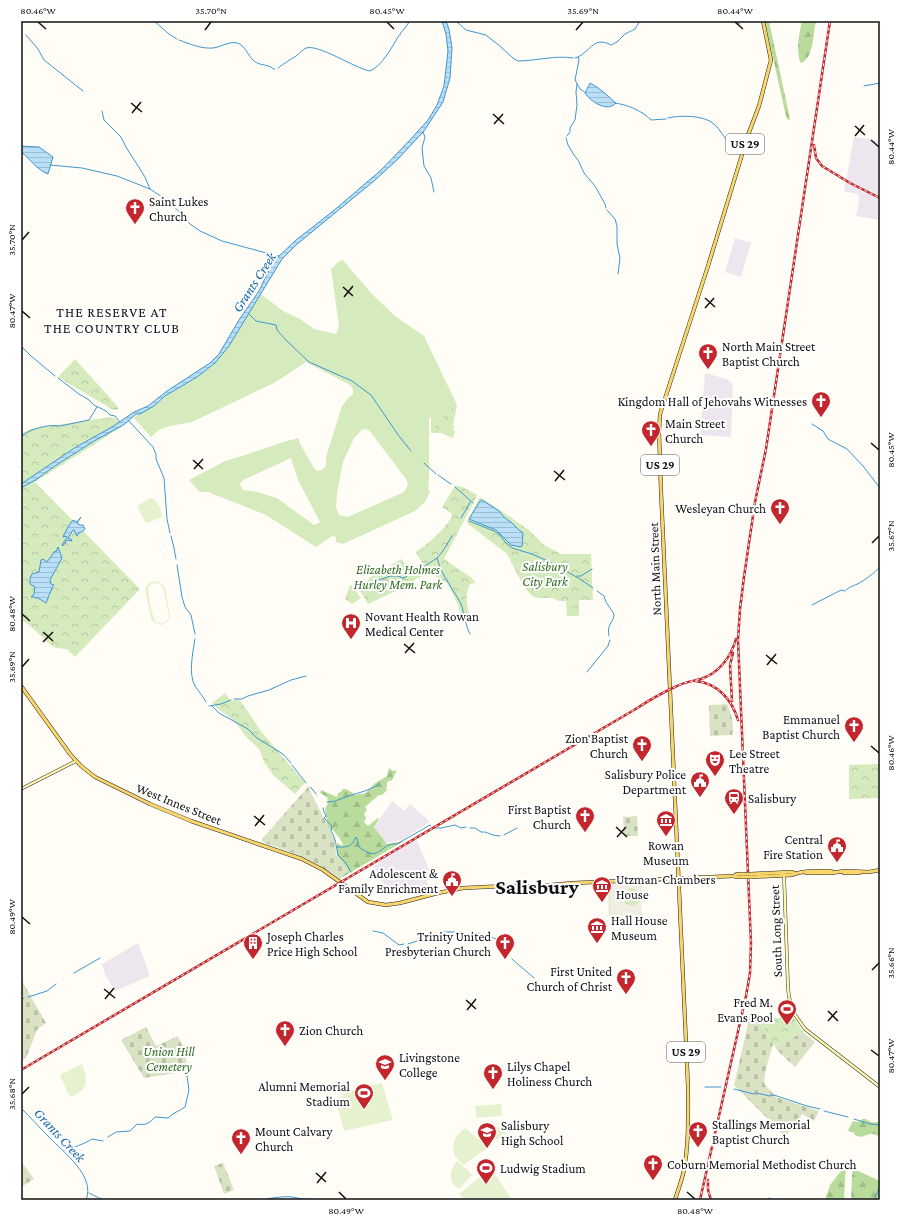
<svg xmlns="http://www.w3.org/2000/svg" width="901" height="1221" font-family="'Crimson Pro',serif">
<style>
.industrial{fill:#eee6ef}
.grass{fill:#d5ebbd;fill-rule:evenodd}
.forest{fill:url(#forest-firs)}
.cemetery{fill:url(#cemetery-stones)}
.park{fill:url(#park-crowns)}
.pitch{fill:#e6f2cf;fill-rule:evenodd}
.plaza{fill:#f1ede2;fill-rule:evenodd}
.water{fill:url(#water-rules);stroke:#3f96cf}
.lines{fill:none;stroke-linecap:round;stroke-linejoin:round}
.stream{stroke:#3f96cf;stroke-width:1}
.secondary-casing{stroke:#333;stroke-width:3.5}
.primary-casing{stroke:#222;stroke-width:4}
.secondary{stroke:#fff6b0;stroke-width:2.5}
.primary{stroke:#f9d66b;stroke-width:3}
.rail-casing{stroke:#c4262e;stroke-width:2.5}
.rail{stroke:#fff;stroke-width:1;stroke-dasharray:3;stroke-linecap:butt}
.primary-bridge-casing{stroke:#222;stroke-width:4;stroke-linecap:butt}
.primary-bridge{stroke:#f9d66b;stroke-width:3}
.ticks{fill:none;stroke:#111;stroke-width:1.5}
.labels{text-anchor:middle;dominant-baseline:central;stroke-width:4;stroke-linejoin:round;paint-order:stroke}
.shield{fill:#fff;stroke:#585858;stroke-width:1}
.shield-label{font-size:12px;font-weight:bold;fill:#111}
.poi-label{font-size:13px;fill:#111;stroke:#fff;text-anchor:start}
.park-label{font-size:13px;font-style:italic;fill:#2f6b1f;stroke:#fff}
.street-label{font-size:13px;fill:#111;stroke:#fff}
.water-label{font-size:14px;font-style:italic;fill:#1768a6;stroke:#fff}
.neighbourhood-label{font-size:14px;letter-spacing:1px;fill:#111;stroke:#fff}
.town-label{font-size:21px;font-weight:bold;fill:#111;stroke:#fff}
.neatline{fill:none;stroke:#111;stroke-width:1.5}
.ticks-label{font-size:10px;text-anchor:middle;fill:#111}
</style>
<defs>
<pattern id="forest-firs" width="22" height="20" patternUnits="userSpaceOnUse"><rect width="22" height="20" fill="#b9dc9c"/><path d="M5 1l3.5 6h-7zM16 11l3.5 6h-7z" fill="#9ebc85"/></pattern>
<pattern id="cemetery-stones" width="16" height="16" patternUnits="userSpaceOnUse"><rect width="16" height="16" fill="#d9e3c4"/><path d="M2 7V4a2 2 0 0 1 4 0v3zM10 15v-3a2 2 0 0 1 4 0v3z" fill="#b9c2a7"/></pattern>
<pattern id="park-crowns" width="20" height="18" patternUnits="userSpaceOnUse"><rect width="20" height="18" fill="#d5ebbd"/><path d="M2 6a3 3 0 1 1 6 0M12 15a3 3 0 1 1 6 0" fill="none" stroke="#b6c8a1"/></pattern>
<pattern id="water-rules" width="6" height="5" patternUnits="userSpaceOnUse"><rect width="6" height="5" fill="#b9e0f7"/><path d="M0 2.5h6" fill="none" stroke="#9ebfd3"/></pattern>
</defs>
<rect width="100%" height="100%" fill="#fffdf5"/>
<g class="industrial">
<polygon points="854,137 880,141 880,220 856,216 859,201 858,194 844,191"/>
<polygon points="735,238 751,243 741,277 725,272"/>
<polygon points="705,373 727,379 731,382 733,387 731,437 700,435"/>
<polygon points="392,801 404,811 410,804 430,822 402,840 386,843 374,827"/>
<polygon points="416,839 433,878 426,881 433,891 418,895 407,885 389,889 378,878 373,867 389,854"/>
<polygon points="138,943 150,976 115,991 105,974 102,964"/>
</g>
<path class="grass" d="M343,260L371,293L395,316L424,336L457,405L453,425L454,426L453,430L455,431L453,438L441,433H431V418H429V479L428,489L430,491L425,502L415,511L343,544L336,542V537L332,536L316,547L266,515L208,492H200L189,480L225,461L245,455L283,442L299,438V442L314,468L317,471L322,470L326,466V457L342,406L348,398L353,394V389L350,385L306,362L274,383L192,422L170,426L159,430L151,437L134,418L139,414L154,406L171,392L197,377L215,363L229,346L261,294L283,311L300,319L314,329L336,334L339,326L338,319L331,269L338,262ZM363,429L369,430L406,479L408,485L404,492L348,517L339,515L336,507L337,493L343,462L354,438ZM291,458L298,480L320,522L314,525L277,498L257,492L243,490L240,484L243,480Z"/>
<g class="forest">
<polygon points="765,21 769,21 790,119 789,120 787,119 785,112"/>
<path d="M802,21H816C813,34 814,56 802,63L800,62C796,47 799,35 802,21Z"/>
<path d="M389,768L393,771L397,770L392,780L387,782V787H386L387,790L382,795H379L365,807L367,810L364,814L366,818L364,822L368,826L378,818L379,819L374,827L387,844L404,841L341,878L347,868L337,856V843L343,846C342,839 337,836 333,830L328,829L325,809L328,803L327,797L320,793L321,790L337,797L338,793L341,792L343,789H346L356,795L366,793L374,784L387,776Z"/>
<path d="M862,1119H866C871,1123 874,1123 880,1121V1137C877,1136 874,1133 870,1134C864,1135 863,1139 855,1135L853,1132H850L848,1130L853,1121L859,1122Z"/>
<polygon points="846,1165 844,1200 825,1200 830,1185"/>
<polygon points="853,1170 856,1170 880,1181 880,1200 851,1200 852,1176"/>
</g>
<g class="cemetery">
<path d="M727,704C731,713 735,725 732,735L710,736L709,705Z"/>
<path d="M308,787L335,840L336,855L349,870L340,879C316,861 295,853 267,844L262,841V839Z"/>
<polygon points="637,816 638,836 624,836 623,817"/>
<polygon points="21,979 46,1023 37,1030 26,1058 21,1061"/>
<polygon points="751,1018 757,1018 773,1044 766,1068 764,1082 765,1085 776,1097 819,1111 814,1121 802,1114 798,1122 799,1123 785,1136 734,1085 749,1019"/>
<polygon points="146,1027 156,1046 178,1036 185,1052 188,1071 144,1078 121,1040"/>
<polygon points="803,1032 815,1042 795,1067 780,1053 775,1047"/>
<polygon points="21,1161 34,1179 21,1187"/>
<polygon points="223,1163 234,1190 224,1194 214,1166"/>
</g>
<g class="park">
<polygon points="75,359 119,408 117,410 110,409 104,404 103,404 58,377"/>
<polygon points="448,407 456,411 448,430 453,432 451,436 434,429 436,425 440,427"/>
<polygon points="111,417 116,419 123,426 35,482 140,589 75,657 67,649 56,648 52,646 28,624 21,620 21,434 30,429"/>
<path d="M455,486H460L476,494L477,496L444,559L472,578L476,583L470,584C465,595 466,604 470,615L461,617L458,605L447,583L433,575L427,574L416,579L406,588L394,592L368,604L359,589L371,577L401,559L409,569L422,563L416,552C432,540 440,534 452,517L451,513L442,507Z"/>
<polygon points="480,497 494,506 529,530 544,545 561,554 591,554 593,600 579,600 579,616 567,616 566,601 559,601 552,598 537,598 532,596 524,587 507,554 467,523 467,521"/>
<polygon points="350,585 352,586 361,598 352,604 345,599"/>
<polygon points="225,693 231,701 238,699 245,707 260,730 305,783 295,794 274,776 264,762 259,749 251,741 248,739 235,722 228,716 217,708 212,703"/>
<polygon points="880,764 880,798 849,799 849,765"/>
<polygon points="640,883 642,886 641,888 641,900 642,900 641,905 642,915 609,916 608,884"/>
<polygon points="792,1015 803,1032 775,1047 757,1018 778,1018"/>
</g>
<g class="pitch">
<polygon points="150,498 154,499 160,507 162,517 147,523 145,522 137,506"/>
<path d="M154,581L161,583L165,588L170,615L168,621L162,625L155,623L151,619L145,588L149,583ZM154,583L160,584L163,588L169,615L168,619L164,623H157C152,618 147,593 149,586Z"/>
<path d="M82,1064C88,1081 89,1090 70,1097L60,1076L61,1074Z"/>
<polygon points="382,1083 393,1120 344,1131 336,1100 341,1097 348,1091"/>
<polygon points="501,1104 502,1116 476,1118 475,1106"/>
<polygon points="504,1122 510,1128 505,1134 503,1134 497,1140 495,1139 490,1145 483,1138 489,1133 490,1134 496,1127 498,1128"/>
<path d="M465,1128L486,1145L488,1148L463,1165C448,1152 451,1139 465,1128Z"/>
<path d="M457,1161L471,1173L472,1175L459,1189C447,1181 449,1171 457,1161Z"/>
<polygon points="489,1170 497,1177 512,1200 465,1200 459,1194"/>
</g>
<path class="plaza" d="M640,883L642,915L641,914L639,915H622L620,916V915H611L610,917L609,915L610,914L609,885L608,884ZM629,888L636,889L640,894L641,899L637,904L633,906L626,904L623,899L622,896L628,893Z"/>
<g class="water">
<polygon points="442,21 446,21 449,29 452,48 450,78 443,102 424,131 398,159 374,181 296,245 282,259 229,346 215,363 197,377 165,396 154,406 140,414 136,414 125,424 94,441 55,466 37,479 21,488 21,484 76,447 112,427 134,412 148,406 167,391 210,363 219,354 239,320 259,291 269,270 279,256 296,240 332,212 380,171 409,141 428,120 437,105 444,86 448,51 446,34"/>
<path d="M590,83C600,88 608,96 616,103C607,113 590,101 585,93Z"/>
<path d="M21,146L39,147L53,157L48,174C36,169 31,160 21,152Z"/>
<polygon points="482,500 499,511 505,518 512,523 519,530 523,533 522,546 521,547 511,545 496,530 469,519 480,501"/>
<path d="M81,517L77,523L80,525H83L85,529L82,532H80L77,536L74,530H73L68,538L71,539L72,541L67,540L63,546L62,545L67,537L66,536L63,537C65,532 69,525 73,520L77,522Z"/>
<polygon points="58,547 62,558 50,580 51,584 54,585 52,588 46,603 38,598 36,598 34,597 31,597 34,594 35,587 30,584 30,578 32,574 39,572 41,560 43,559 47,562 55,551 56,552"/>
</g>
<g class="lines">
<g class="stream">
<polyline points="154,21 169,34 177,39"/>
<path d="M456,21L466,30L486,35L501,47L514,59L518,61C536,61 555,55 573,58"/>
<polyline points="733,21 740,24"/>
<polyline points="26,35 38,49 44,60 83,91"/>
<path d="M179,40C190,44 201,49 213,48C221,47 229,41 237,43C245,45 248,56 254,61C259,65 263,64 268,66C270,66 272,68 274,69H275"/>
<polyline points="578,57 579,60 575,80 580,89 586,93"/>
<path d="M575,58C590,54 592,35 611,45L617,42L625,34L635,29L640,21"/>
<path d="M278,68C284,63 290,60 296,56C300,53 302,50 306,48C319,44 354,68 370,71C382,66 392,47 398,37C402,31 406,27 410,21"/>
<polyline points="864,86 880,83"/>
<path d="M615,103C628,105 641,110 651,120L666,119"/>
<polyline points="102,111 104,120 121,137 126,147 145,177 150,189"/>
<path d="M668,118C680,115 704,115 714,124C720,129 723,137 730,143"/>
<polyline points="423,132 425,137 422,148 424,166 431,178 434,192"/>
<polyline points="567,136 570,132 570,128 575,120 577,105 576,92 577,84"/>
<polyline points="566,138 568,145 574,155 578,160 584,173 595,186 605,204 606,208"/>
<polyline points="50,165 82,168 117,176 150,189 168,201"/>
<polyline points="170,202 190,224 200,231 222,241 270,254 279,256"/>
<polyline points="607,210 615,219 617,226 617,244 620,258 618,274"/>
<polyline points="249,314 256,321 276,325 277,330 286,340 309,362 352,381 371,395 399,436 411,451"/>
<polyline points="21,346 31,356 55,376"/>
<polyline points="58,378 79,394 89,400 94,405 106,411 110,415 115,416 120,422"/>
<polyline points="128,420 153,447 156,454 156,459 164,478 167,519 170,533"/>
<polyline points="812,424 823,431 828,439 847,449 863,466 880,488"/>
<path d="M21,436C31,429 47,424 60,426L89,420L97,407"/>
<polyline points="424,463 436,474"/>
<polyline points="438,475 451,484"/>
<polyline points="455,487 473,503"/>
<polyline points="461,518 467,508 470,502"/>
<polyline points="469,521 494,531 499,534 505,542 512,548 532,554 550,562 580,579 593,588"/>
<polyline points="171,536 174,548 176,559"/>
<polyline points="177,565 182,597 185,607 191,615 195,634"/>
<path d="M440,567L437,558C441,555 449,541 452,536"/>
<path d="M441,570C447,582 455,592 461,604C465,614 465,625 470,634"/>
<polyline points="577,576 581,576 592,569"/>
<path d="M846,590C852,585 855,586 861,582C868,578 874,573 880,567"/>
<polyline points="362,591 372,582 391,576 398,576 403,578 406,577 413,570 422,568 437,558"/>
<path d="M597,591L604,596L606,602L614,614C614,623 606,624 609,636"/>
<polyline points="812,605 841,590 845,591"/>
<path d="M195,639C193,652 188,674 195,686C198,691 203,696 206,702"/>
<polyline points="587,672 608,646 610,640"/>
<polyline points="234,699 242,699 248,696 269,690 291,680 306,676"/>
<polyline points="209,706 221,704 231,700"/>
<polyline points="212,706 219,713 248,729 257,738 283,754 291,763"/>
<polyline points="292,765 306,783"/>
<polyline points="310,787 313,790 316,794"/>
<path d="M327,802C335,802 338,800 346,797C357,793 369,791 379,784"/>
<path d="M323,808L324,812L326,816L324,818L332,826L331,831C336,838 336,847 338,855L345,862L351,872"/>
<polyline points="435,828 441,828 455,825 461,828 466,827"/>
<polyline points="470,828 475,828 481,832 485,832 493,835 500,836"/>
<polyline points="504,835 517,828"/>
<path d="M337,847C347,847 351,848 356,837L358,841V846C380,865 380,842 397,844L430,825L431,826"/>
<polyline points="373,931 383,933 399,945 404,944"/>
<polyline points="441,933 444,932 461,932"/>
<path d="M478,933C488,936 498,937 504,947"/>
<polyline points="408,944 438,934"/>
<polyline points="512,959 534,978"/>
<polyline points="74,973 100,958"/>
<polyline points="28,997 47,991 56,984"/>
<polyline points="21,1000 24,998"/>
<polyline points="186,1072 187,1068"/>
<polyline points="705,1087 721,1087"/>
<polyline points="734,1089 754,1094"/>
<polyline points="756,1093 770,1096 774,1095 807,1106 820,1109"/>
<path d="M21,1108C31,1118 40,1128 49,1137C64,1153 96,1176 86,1200"/>
<polyline points="824,1111 848,1117"/>
<polyline points="854,1119 870,1124 880,1125"/>
<path d="M108,1137L116,1132L130,1131L137,1124C145,1126 150,1123 155,1117L168,1118C173,1113 179,1111 185,1107L189,1090L187,1076"/>
<path d="M64,1150C71,1149 86,1143 92,1139L103,1141"/>
<polyline points="89,1193 103,1200"/>
<polyline points="769,1198 772,1200"/>
<path d="M263,1200C269,1198 286,1196 292,1197C299,1198 304,1200 311,1199"/>
<polyline points="874,1200 880,1186"/>
</g>
<g class="secondary-casing">
<g id="secondary">
<polyline points="21,789 76,761"/>
<polyline points="784,874 788,988 789,997 793,1012 805,1029 880,1087"/>
</g>
</g>
<g class="primary-casing">
<g id="primary">
<polyline points="21,686 70,754 81,766 95,777 150,804 191,821 302,859 323,870 368,902 386,905 400,903 438,893 463,888 505,886 539,886 573,883 734,876 737,874 743,874"/>
<polyline points="843,872 844,873 859,873 861,872"/>
<polyline points="806,873 831,873 845,871 869,872 880,870"/>
<polyline points="751,874 792,872 794,873"/>
<polyline points="734,876 737,877 743,877"/>
<path d="M751,877L792,875C801,870 821,871 831,871L833,872"/>
<path d="M675,1200C678,1190 682,1180 684,1170C689,1143 688,1114 688,1087L661,491L659,432L660,414L708,266L748,135L759,106L771,60L763,21"/>
</g>
</g>
<use href="#secondary" class="secondary"/>
<use href="#primary" class="primary"/>
<g class="rail-casing">
<g id="rail">
<polyline points="814,145 816,158 822,166 850,183 880,198"/>
<path d="M695,681C718,683 732,700 738,720"/>
<polyline points="732,701 730,665 733,653"/>
<path d="M21,1070L634,710C648,701 663,692 677,686C685,682 693,681 701,679C719,673 731,657 736,639"/>
<polyline points="708,1180 708,1190 711,1200"/>
<polyline points="700,1200 746,996 750,973 751,943 738,640 740,609 744,577 755,502 766,449 830,21"/>
</g>
</g>
<use href="#rail" class="rail"/>
<g class="primary-bridge-casing">
<g id="primary-bridge">
<polyline points="743,874 751,874"/>
<polyline points="743,877 751,877"/>
</g>
</g>
<use href="#primary-bridge" class="primary-bridge"/>
</g>
<path class="ticks" d="M38,22L46,29M387,22L394,29M735,22L743,29M205,30L211,22M576,30L583,22M131,103L142,112M132,113L141,102M493,114L504,124M494,124L503,114M855,126L865,135M855,136L864,125M871,140L879,147M22,240L29,232M343,287L353,296M344,297L353,286M705,298L715,307M705,308L714,298M22,311L30,318M871,443L879,450M193,460L203,469M194,469L203,459M554,471L565,480M555,481L564,470M872,543L879,536M22,614L30,621M43,632L53,641M43,642L53,632M404,644L415,653M405,653L414,643M766,655L777,664M767,665L776,654M22,667L29,659M871,746L879,753M254,816L265,825M255,826L264,815M616,827L627,837M617,837L626,827M22,917L30,924M872,970L879,963M104,989L115,998M105,999L114,988M466,1000L476,1009M467,1010L476,999M828,1011L838,1021M828,1021L837,1011M871,1050L879,1056M22,1094L29,1087M316,1173L326,1182M317,1183L326,1172M339,1192L346,1199M687,1192L695,1199"/>
<defs>
<g id="church-pin" transform="scale(1)"><path d="M0 17L-7.5 6A9.5 9.5 0 1 1 7.5 6Z" fill="#c4262e" stroke="#fff"/><path d="M-1.2-6h2.4v3.5h3.3v2.4h-3.3V6h-2.4V-.1h-3.3v-2.4h3.3Z" fill="#fff"/></g>
<g id="hospital-pin" transform="scale(1)"><path d="M0 17L-7.5 6A9.5 9.5 0 1 1 7.5 6Z" fill="#c4262e" stroke="#fff"/><path d="M-5-5h3v3.5h4V-5h3V5h-3V1.5h-4V5h-3Z" fill="#fff"/></g>
<g id="theatre-pin" transform="scale(1)"><path d="M0 17L-7.5 6A9.5 9.5 0 1 1 7.5 6Z" fill="#c4262e" stroke="#fff"/><path d="M-5-5.5Q0-4 5-5.5V0Q5 5 0 6Q-5 5-5 0ZM-3.3-2.5H-1v1.5H-3.3ZM1-2.5H3.3v1.5H1ZM-2.8 1Q0 5.5 2.8 1Z" fill="#fff"/></g>
<g id="civic-pin" transform="scale(1)"><path d="M0 17L-7.5 6A9.5 9.5 0 1 1 7.5 6Z" fill="#c4262e" stroke="#fff"/><path d="M-.6-6.5H3V-4.5H.6V-3L4-1V1h2V6H-6V1h2V-1L-.6-3ZM-1.2 2.5V6h2.4V2.5Z" fill="#fff"/></g>
<g id="station-pin" transform="scale(1)"><path d="M0 17L-7.5 6A9.5 9.5 0 1 1 7.5 6Z" fill="#c4262e" stroke="#fff"/><path d="M-3-6H3Q5-6 5-4V2Q5 4 3 4L4.5 6H3L1.5 4h-3L-3 6H-4.5L-3 4Q-5 4-5 2V-4Q-5-6-3-6ZM-3.5-4v3h7v-3ZM-3.5 1v1.5H-2V1ZM2 1v1.5H3.5V1Z" fill="#fff"/></g>
<g id="museum-pin" transform="scale(1)"><path d="M0 17L-7.5 6A9.5 9.5 0 1 1 7.5 6Z" fill="#c4262e" stroke="#fff"/><path d="M0-6L6-3V-2H-6V-3ZM-5-1h2V3h-2ZM-1-1h2V3h-2ZM3-1h2V3H3ZM-6 4H6V6H-6Z" fill="#fff"/></g>
<g id="building-pin" transform="scale(1)"><path d="M0 17L-7.5 6A9.5 9.5 0 1 1 7.5 6Z" fill="#c4262e" stroke="#fff"/><path d="M-4-6H4V6H1V3H-1V6H-4ZM-2.5-4.3h1.7v1.8h-1.7ZM.8-4.3h1.7v1.8H.8ZM-2.5-1h1.7V.8h-1.7ZM.8-1h1.7V.8H.8Z" fill="#fff"/></g>
<g id="stadium-pin" transform="scale(1)"><path d="M0 17L-7.5 6A9.5 9.5 0 1 1 7.5 6Z" fill="#c4262e" stroke="#fff"/><path d="M0-5a6.5 5 0 1 0 0 10a6.5 5 0 1 0 0-10ZM-3.5-1.8h7v3.6h-7Z" fill="#fff"/></g>
<g id="university-pin" transform="scale(1)"><path d="M0 17L-7.5 6A9.5 9.5 0 1 1 7.5 6Z" fill="#c4262e" stroke="#fff"/><path d="M0-5L7-2L0 1L-7-2ZM-4 1L0 2.5L4 1V4Q0 6-4 4Z" fill="#fff"/></g>
<g id="school-pin" transform="scale(1)"><path d="M0 17L-7.5 6A9.5 9.5 0 1 1 7.5 6Z" fill="#c4262e" stroke="#fff"/><path d="M0-5L7-2L0 1L-7-2ZM-4 1L0 2.5L4 1V4Q0 6-4 4Z" fill="#fff"/></g>
</defs>
<g fill-rule="evenodd">
<use href="#church-pin" x="135" y="208"/>
<use href="#church-pin" x="708" y="353"/>
<use href="#church-pin" x="821" y="401"/>
<use href="#church-pin" x="651" y="430"/>
<use href="#church-pin" x="780" y="508"/>
<use href="#hospital-pin" x="351" y="623"/>
<use href="#church-pin" x="854" y="726"/>
<use href="#church-pin" x="642" y="745"/>
<use href="#theatre-pin" x="715" y="760"/>
<use href="#civic-pin" x="700" y="781"/>
<use href="#station-pin" x="734" y="798"/>
<use href="#church-pin" x="585" y="816"/>
<use href="#museum-pin" x="666" y="820"/>
<use href="#civic-pin" x="837" y="846"/>
<use href="#civic-pin" x="452" y="880"/>
<use href="#museum-pin" x="602" y="886"/>
<use href="#museum-pin" x="597" y="927"/>
<use href="#building-pin" x="253" y="943"/>
<use href="#church-pin" x="505" y="943"/>
<use href="#church-pin" x="626" y="978"/>
<use href="#stadium-pin" x="787" y="1009"/>
<use href="#church-pin" x="285" y="1030"/>
<use href="#university-pin" x="385" y="1064"/>
<use href="#church-pin" x="493" y="1073"/>
<use href="#stadium-pin" x="364" y="1093"/>
<use href="#church-pin" x="698" y="1131"/>
<use href="#school-pin" x="487" y="1132"/>
<use href="#church-pin" x="241" y="1138"/>
<use href="#church-pin" x="653" y="1164"/>
<use href="#stadium-pin" x="486" y="1168"/>
</g>
<g class="labels">
<g class="shield">
<rect x="726" y="134" width="38" height="20" rx="3"/>
<rect x="641" y="455" width="38" height="20" rx="3"/>
<rect x="667" y="1042" width="38" height="20" rx="3"/>
</g>
<g class="shield-label">
<text x="745" y="144">US 29</text>
<text x="660" y="465">US 29</text>
<text x="686" y="1052">US 29</text>
</g>
<g class="poi-label">
<text x="149" y="201">Saint Lukes<tspan x="149" dy="15">Church</tspan></text>
<text x="722" y="346">North Main Street<tspan x="722" dy="15">Baptist Church</tspan></text>
<text x="807" y="401" text-anchor="end">Kingdom Hall of Jehovahs Witnesses</text>
<text x="665" y="423">Main Street<tspan x="665" dy="15">Church</tspan></text>
<text x="766" y="508" text-anchor="end">Wesleyan Church</text>
<text x="365" y="616">Novant Health Rowan<tspan x="365" dy="15">Medical Center</tspan></text>
<text x="840" y="719" text-anchor="end">Emmanuel<tspan x="840" dy="15">Baptist Church</tspan></text>
<text x="628" y="738" text-anchor="end">Zion Baptist<tspan x="628" dy="15">Church</tspan></text>
<text x="729" y="753">Lee Street<tspan x="729" dy="15">Theatre</tspan></text>
<text x="686" y="774" text-anchor="end">Salisbury Police<tspan x="686" dy="15">Department</tspan></text>
<text x="748" y="798">Salisbury</text>
<text x="571" y="809" text-anchor="end">First Baptist<tspan x="571" dy="15">Church</tspan></text>
<text x="823" y="839" text-anchor="end">Central<tspan x="823" dy="15">Fire Station</tspan></text>
<text x="666" y="845" text-anchor="middle">Rowan<tspan x="666" dy="15">Museum</tspan></text>
<text x="438" y="873" text-anchor="end">Adolescent &amp;<tspan x="438" dy="15">Family Enrichment</tspan></text>
<text x="616" y="879">Utzman-Chambers<tspan x="616" dy="15">House</tspan></text>
<text x="611" y="920">Hall House<tspan x="611" dy="15">Museum</tspan></text>
<text x="267" y="936">Joseph Charles<tspan x="267" dy="15">Price High School</tspan></text>
<text x="491" y="936" text-anchor="end">Trinity United<tspan x="491" dy="15">Presbyterian Church</tspan></text>
<text x="612" y="971" text-anchor="end">First United<tspan x="612" dy="15">Church of Christ</tspan></text>
<text x="773" y="1002" text-anchor="end">Fred M.<tspan x="773" dy="15">Evans Pool</tspan></text>
<text x="299" y="1030">Zion Church</text>
<text x="399" y="1057">Livingstone<tspan x="399" dy="15">College</tspan></text>
<text x="507" y="1066">Lilys Chapel<tspan x="507" dy="15">Holiness Church</tspan></text>
<text x="350" y="1086" text-anchor="end">Alumni Memorial<tspan x="350" dy="15">Stadium</tspan></text>
<text x="712" y="1124">Stallings Memorial<tspan x="712" dy="15">Baptist Church</tspan></text>
<text x="501" y="1125">Salisbury<tspan x="501" dy="15">High School</tspan></text>
<text x="255" y="1131">Mount Calvary<tspan x="255" dy="15">Church</tspan></text>
<text x="667" y="1164">Coburn Memorial Methodist Church</text>
<text x="500" y="1168">Ludwig Stadium</text>
</g>
<g class="park-label">
<text x="545" y="566">Salisbury<tspan x="545" dy="15">City Park</tspan></text>
<text x="398" y="569">Elizabeth Holmes<tspan x="398" dy="15">Hurley Mem. Park</tspan></text>
<text x="169" y="1051">Union Hill<tspan x="169" dy="15">Cemetery</tspan></text>
</g>
<g class="street-label">
<text transform="translate(655 569) rotate(-92)">North Main Street</text>
<text transform="translate(179 804) rotate(22)">West Innes Street</text>
<text transform="translate(776 931) rotate(-92)">South Long Street</text>
</g>
<g class="water-label">
<text transform="translate(254 282) rotate(-57)">Grants Creek</text>
<text transform="translate(60 1135) rotate(47)">Grants Creek</text>
</g>
<g class="neighbourhood-label">
<text x="112" y="312">THE RESERVE AT<tspan x="112" dy="16">THE COUNTRY CLUB</tspan></text>
</g>
<g class="town-label">
<text x="537" y="887">Salisbury</text>
</g>
</g>
<rect width="901" height="1221" fill="none" stroke="#ffffff" stroke-width="44"/>
<rect x="22" y="22" width="857" height="1177" class="neatline"/>
<g class="ticks-label">
<text x="38" y="14">80.46°W</text>
<text x="211" y="14">35.70°N</text>
<text x="387" y="14">80.45°W</text>
<text x="583" y="14">35.69°N</text>
<text x="735" y="14">80.44°W</text>
<text transform="translate(890 147) rotate(-90)" y="4">80.44°W</text>
<text transform="translate(11 240) rotate(-90)" y="4">35.70°N</text>
<text transform="translate(11 311) rotate(-90)" y="4">80.47°W</text>
<text transform="translate(890 450) rotate(-90)" y="4">80.45°W</text>
<text transform="translate(890 536) rotate(-90)" y="4">35.67°N</text>
<text transform="translate(11 614) rotate(-90)" y="4">80.48°W</text>
<text transform="translate(11 667) rotate(-90)" y="4">35.69°N</text>
<text transform="translate(890 753) rotate(-90)" y="4">80.46°W</text>
<text transform="translate(11 917) rotate(-90)" y="4">80.49°W</text>
<text transform="translate(890 963) rotate(-90)" y="4">35.66°N</text>
<text transform="translate(890 1056) rotate(-90)" y="4">80.47°W</text>
<text transform="translate(11 1094) rotate(-90)" y="4">35.68°N</text>
<text x="346" y="1214">80.49°W</text>
<text x="695" y="1214">80.48°W</text>
</g>
</svg>
